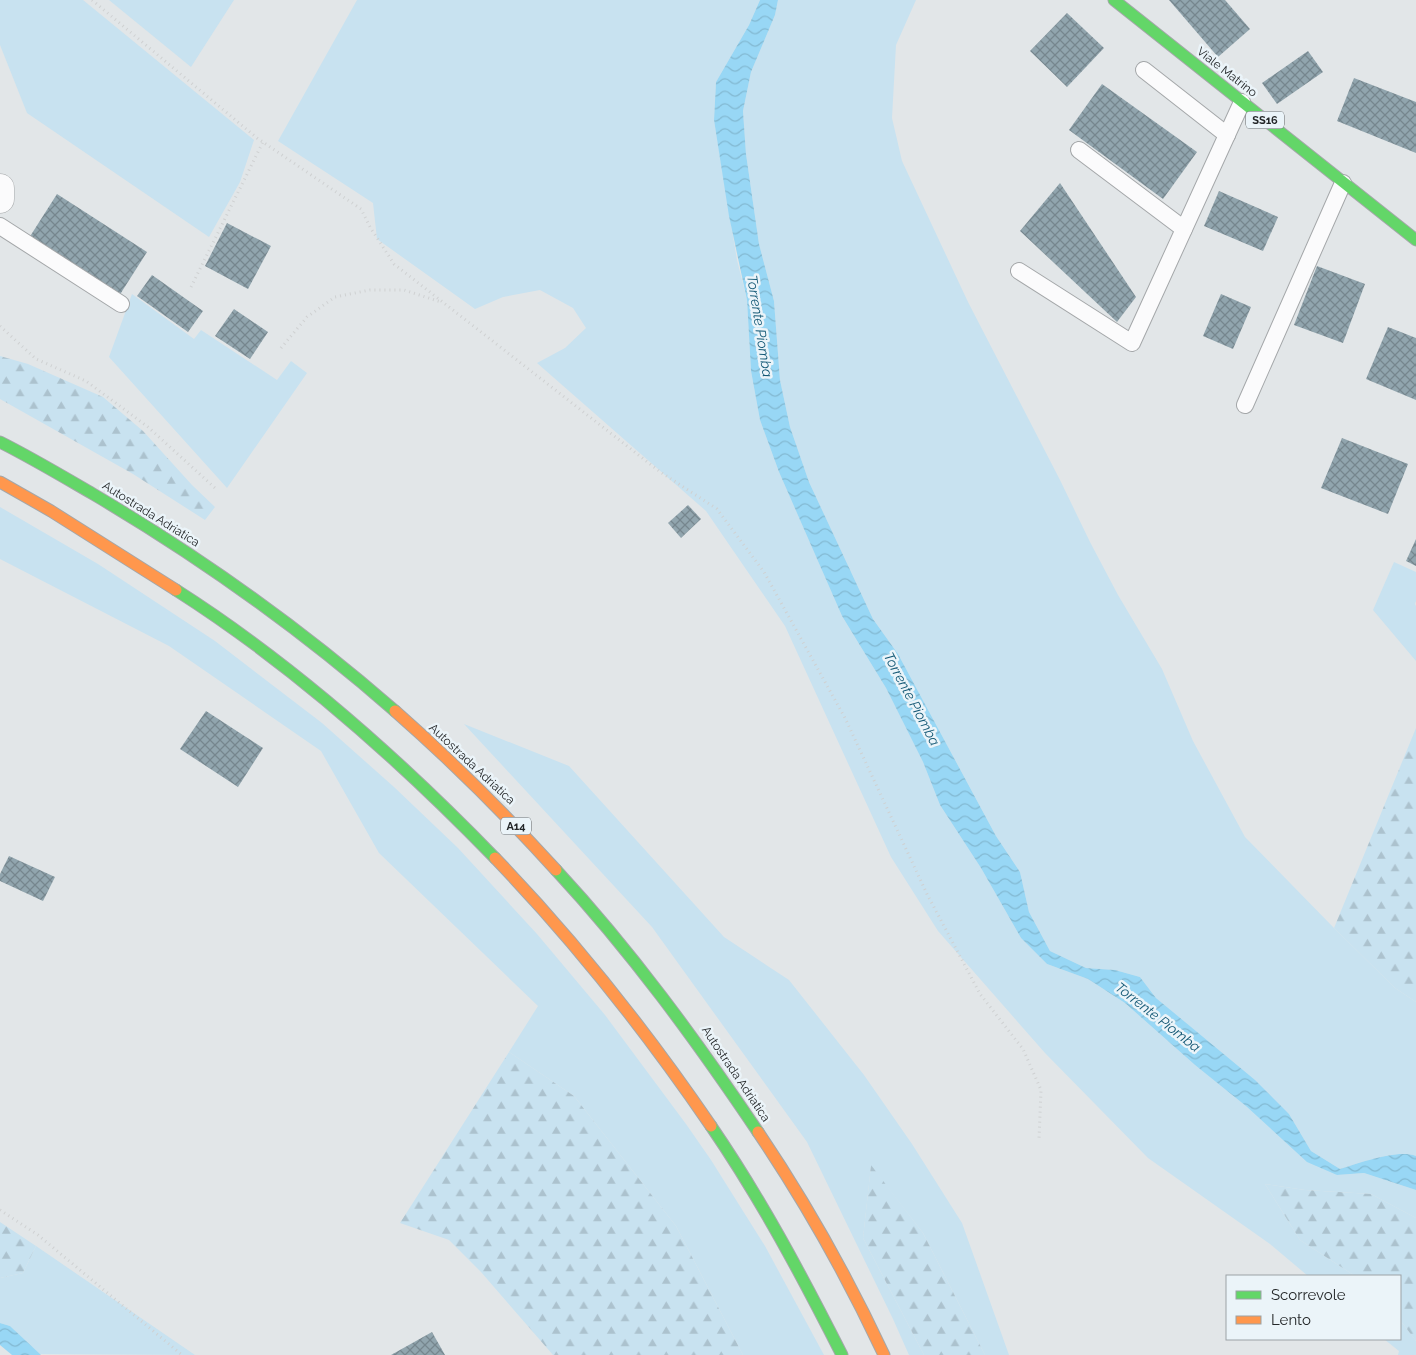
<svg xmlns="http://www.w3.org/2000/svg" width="1416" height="1355" font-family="Raleway,sans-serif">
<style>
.green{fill:#c8e2f0}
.forest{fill:url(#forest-firs)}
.water{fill:url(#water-waves)}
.building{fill:url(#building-cross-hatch)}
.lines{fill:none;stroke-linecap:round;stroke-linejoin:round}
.lane-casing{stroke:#a4a7a9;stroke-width:18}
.street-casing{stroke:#a4a7a9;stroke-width:29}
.fast-casing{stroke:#a4a7a9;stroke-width:13}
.slow-casing{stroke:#a4a7a9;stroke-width:13}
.path{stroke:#cfd1d2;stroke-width:3;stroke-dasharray:1 4;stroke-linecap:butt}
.lane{stroke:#fbfbfc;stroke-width:16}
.street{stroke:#fbfbfc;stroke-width:28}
.fast{stroke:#63d668;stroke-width:11}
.slow{stroke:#ff974d;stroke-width:11}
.labels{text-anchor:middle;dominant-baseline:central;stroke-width:5;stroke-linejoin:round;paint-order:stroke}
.shield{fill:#ebf4f9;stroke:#606467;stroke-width:1}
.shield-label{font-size:11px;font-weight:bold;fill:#242729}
.street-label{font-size:12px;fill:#242729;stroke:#ebf4f9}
.water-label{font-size:14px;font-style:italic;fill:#135875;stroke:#ebf4f9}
</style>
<defs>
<pattern id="forest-firs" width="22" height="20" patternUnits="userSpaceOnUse" patternTransform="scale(1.25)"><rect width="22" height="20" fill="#c8e2f0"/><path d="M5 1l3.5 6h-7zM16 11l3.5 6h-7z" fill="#acc2ce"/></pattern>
<pattern id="water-waves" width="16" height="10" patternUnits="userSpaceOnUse" patternTransform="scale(1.25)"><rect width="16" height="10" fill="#98d7f5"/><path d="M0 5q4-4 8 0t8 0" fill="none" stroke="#83b9d2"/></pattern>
<pattern id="building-cross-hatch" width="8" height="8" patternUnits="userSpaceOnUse" patternTransform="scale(1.25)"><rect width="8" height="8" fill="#91a5ae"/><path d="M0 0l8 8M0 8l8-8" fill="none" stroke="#76868e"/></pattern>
</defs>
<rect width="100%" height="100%" fill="#e2e6e8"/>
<g class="green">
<polygon points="0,0 83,0 254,140 240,182 209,237 27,113 0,45"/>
<polygon points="109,0 234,0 191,67"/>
<polygon points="357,0 760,0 749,25 716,82 714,120 737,260 747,300 751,371 760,420 779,472 842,616 886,688 923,762 940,805 981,868 1021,938 1047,964 1088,979 1125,1003 1195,1065 1337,1175 1364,1173 1416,1190 1416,1218 1371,1194 1305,1190 1265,1184 1300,1240 1355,1276 1308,1276 1270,1244 1148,1158 1045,1053 938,931 891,857 785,626 706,511 537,363 565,348 586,328 573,308 540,290 503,297 475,309 377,239 373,203 278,141"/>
<path d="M778,0H916L896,45L892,118L902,161L968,302L1060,480L1090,542L1118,595L1162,669L1193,741L1245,837L1334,928L1395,988L1416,1002V1156C1397,1149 1360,1163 1340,1169L1311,1151L1289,1114L1156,998L1140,977L1115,970L1086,968L1050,951L1029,912L1020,872L996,836L898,654L873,619L809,482L790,427L780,380L774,301L759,244L746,154L743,111L751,72L775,15Z"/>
<polygon points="132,294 194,339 201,330 277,380 291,361 307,373 227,488 109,357"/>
<polygon points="0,507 98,564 215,641 322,723 394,787 458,848 537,934 605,1015 686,1124 711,1160 765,1246 824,1355 743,1355 676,1226 574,1096 509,1052 538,1006 379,853 321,751 169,646 0,559"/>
<polygon points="1394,562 1416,572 1416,601 1415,604 1416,606 1416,661 1373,610"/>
<polygon points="464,724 569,766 724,937 789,980 864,1075 912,1144 962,1223 1009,1355 985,1355 923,1233 871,1166 863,1238 924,1355 909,1355 893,1319 807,1142 652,927"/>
<polygon points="36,1246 195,1355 39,1354 10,1326 0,1323 0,1278 23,1273"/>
<polygon points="1400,1320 1416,1341 1416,1355 1398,1355 1399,1351 1384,1339 1400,1339"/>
</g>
<g class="forest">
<polygon points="0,356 28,364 103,397 143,431 192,485 215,507 205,520 133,474 0,399"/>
<polygon points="1416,728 1416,1002 1395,988 1334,928"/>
<polygon points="509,1052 574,1096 676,1226 743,1355 553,1355 481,1272 449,1240 400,1223"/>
<polygon points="871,1165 923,1233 985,1355 924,1355 863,1238"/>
<polygon points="1265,1184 1305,1190 1371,1194 1416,1218 1416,1341 1400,1320 1400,1276 1355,1276 1300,1240"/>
<polygon points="0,1222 36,1246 23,1273 0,1278"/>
</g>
<g class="water">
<path d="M760,0H778L775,15L751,72L743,111L746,154L759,244L774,301L780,380L790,427L809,482L873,619L898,654L996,836L1020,872L1029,912L1050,951L1086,968L1115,970L1140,977L1156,998L1255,1080L1289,1114L1311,1151L1340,1169C1360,1163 1397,1149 1416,1156V1190L1364,1173L1337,1175L1307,1162L1246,1106L1195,1065L1125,1003L1088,979L1047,964L1021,938L981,868L940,805L923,762L886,688L842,616L779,472L760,420L751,371L747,300L729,216L714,120L716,82L749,25Z"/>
<polygon points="0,1323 10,1326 41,1355 12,1355 0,1345"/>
</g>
<g class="building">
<polygon points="1169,0 1225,0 1250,29 1218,57"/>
<polygon points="1067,13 1104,48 1067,87 1030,51"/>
<polygon points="1308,51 1323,72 1277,104 1262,83"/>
<polygon points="1354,78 1416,102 1416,153 1337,121"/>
<polygon points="1102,84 1197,152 1163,199 1069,130"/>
<polygon points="1060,183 1136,297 1117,322 1020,231"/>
<polygon points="1219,191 1278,217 1263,251 1204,226"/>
<polygon points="57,194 147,252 119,296 29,238"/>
<polygon points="227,223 271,246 248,289 205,266"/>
<polygon points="1317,266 1365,284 1343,343 1294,325"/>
<polygon points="152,275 203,311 188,332 137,296"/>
<polygon points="1221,294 1251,307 1233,349 1203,336"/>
<polygon points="234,309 268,332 250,359 215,336"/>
<polygon points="1388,327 1416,338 1416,400 1366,379"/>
<polygon points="1342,438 1408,464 1388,514 1321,488"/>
<polygon points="688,505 701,519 681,538 668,523"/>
<polygon points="1416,539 1416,566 1406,561"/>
<polygon points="206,711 263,748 238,787 180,749"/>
<polygon points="9,856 55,877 43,901 0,881 0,874"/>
<polygon points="432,1332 445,1355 391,1355"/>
</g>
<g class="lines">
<g class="lane-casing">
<g id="lane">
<polyline points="1144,70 1227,135"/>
<polyline points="1079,150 1184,229"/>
<polyline points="0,226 121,304"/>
<polyline points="1019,271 1132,343 1242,102"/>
<polyline points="1245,405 1343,183"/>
</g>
</g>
<g class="street-casing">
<polyline id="street" points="0,188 0,199"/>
</g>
<g class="fast-casing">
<g id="fast">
<polyline points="1114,0 1416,240"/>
<path d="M0,442C32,458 62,476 93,494C200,557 301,629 395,711"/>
<path d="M176,590C292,664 399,759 495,858"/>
<path d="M556,870C631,951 696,1040 758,1132"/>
<path d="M711,1126C761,1199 802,1276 842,1355"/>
</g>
</g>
<g class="slow-casing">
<g id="slow">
<polyline points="0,482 51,511 176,590"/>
<path d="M395,711C452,761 505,814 556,870"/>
<path d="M495,858C575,941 646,1031 711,1126"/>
<path d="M758,1132C806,1203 848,1278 884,1355"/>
</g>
</g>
<g class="path">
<polyline points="92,0 257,138 361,209 370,227 394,264 659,471 717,509 764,572 845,718 927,894 980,994 1023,1049 1041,1090 1039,1139"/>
<polyline points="191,287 263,142"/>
<polyline points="0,326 36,359 86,381 148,427 215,488"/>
<polyline points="281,348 307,317 335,297 370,290 404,290 441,302"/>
<polyline points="0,1210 38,1235 182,1355"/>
</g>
<use href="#lane" class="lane"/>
<use href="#street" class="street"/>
<use href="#fast" class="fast"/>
<use href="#slow" class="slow"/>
</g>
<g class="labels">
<g class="shield">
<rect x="1246" y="111.5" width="38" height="17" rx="4"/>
<rect x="501" y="817.5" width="30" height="17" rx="4"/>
</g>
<g class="shield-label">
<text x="1265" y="120">SS16</text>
<text x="516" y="826">A14</text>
</g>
<g class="street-label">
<text transform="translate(1227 72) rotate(38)">Viale Matrino</text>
<text transform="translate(151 514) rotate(32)">Autostrada Adriatica</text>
<text transform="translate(472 764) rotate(43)">Autostrada Adriatica</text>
<text transform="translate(736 1074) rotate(56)">Autostrada Adriatica</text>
</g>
<g class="water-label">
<text transform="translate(760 326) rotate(81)">Torrente Piomba</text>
<text transform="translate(912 699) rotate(62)">Torrente Piomba</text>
<text transform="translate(1158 1017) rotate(38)">Torrente Piomba</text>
</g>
</g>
<rect x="1226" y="1275" width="175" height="65" fill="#ebf4f9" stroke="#9ba2a6"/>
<rect x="1236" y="1291" width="25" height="8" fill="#63d668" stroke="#9ba2a6"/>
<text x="1271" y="1300" font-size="15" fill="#242729">Scorrevole</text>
<rect x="1236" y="1316" width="25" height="8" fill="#ff974d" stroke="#9ba2a6"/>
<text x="1271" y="1325" font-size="15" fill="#242729">Lento</text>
</svg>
